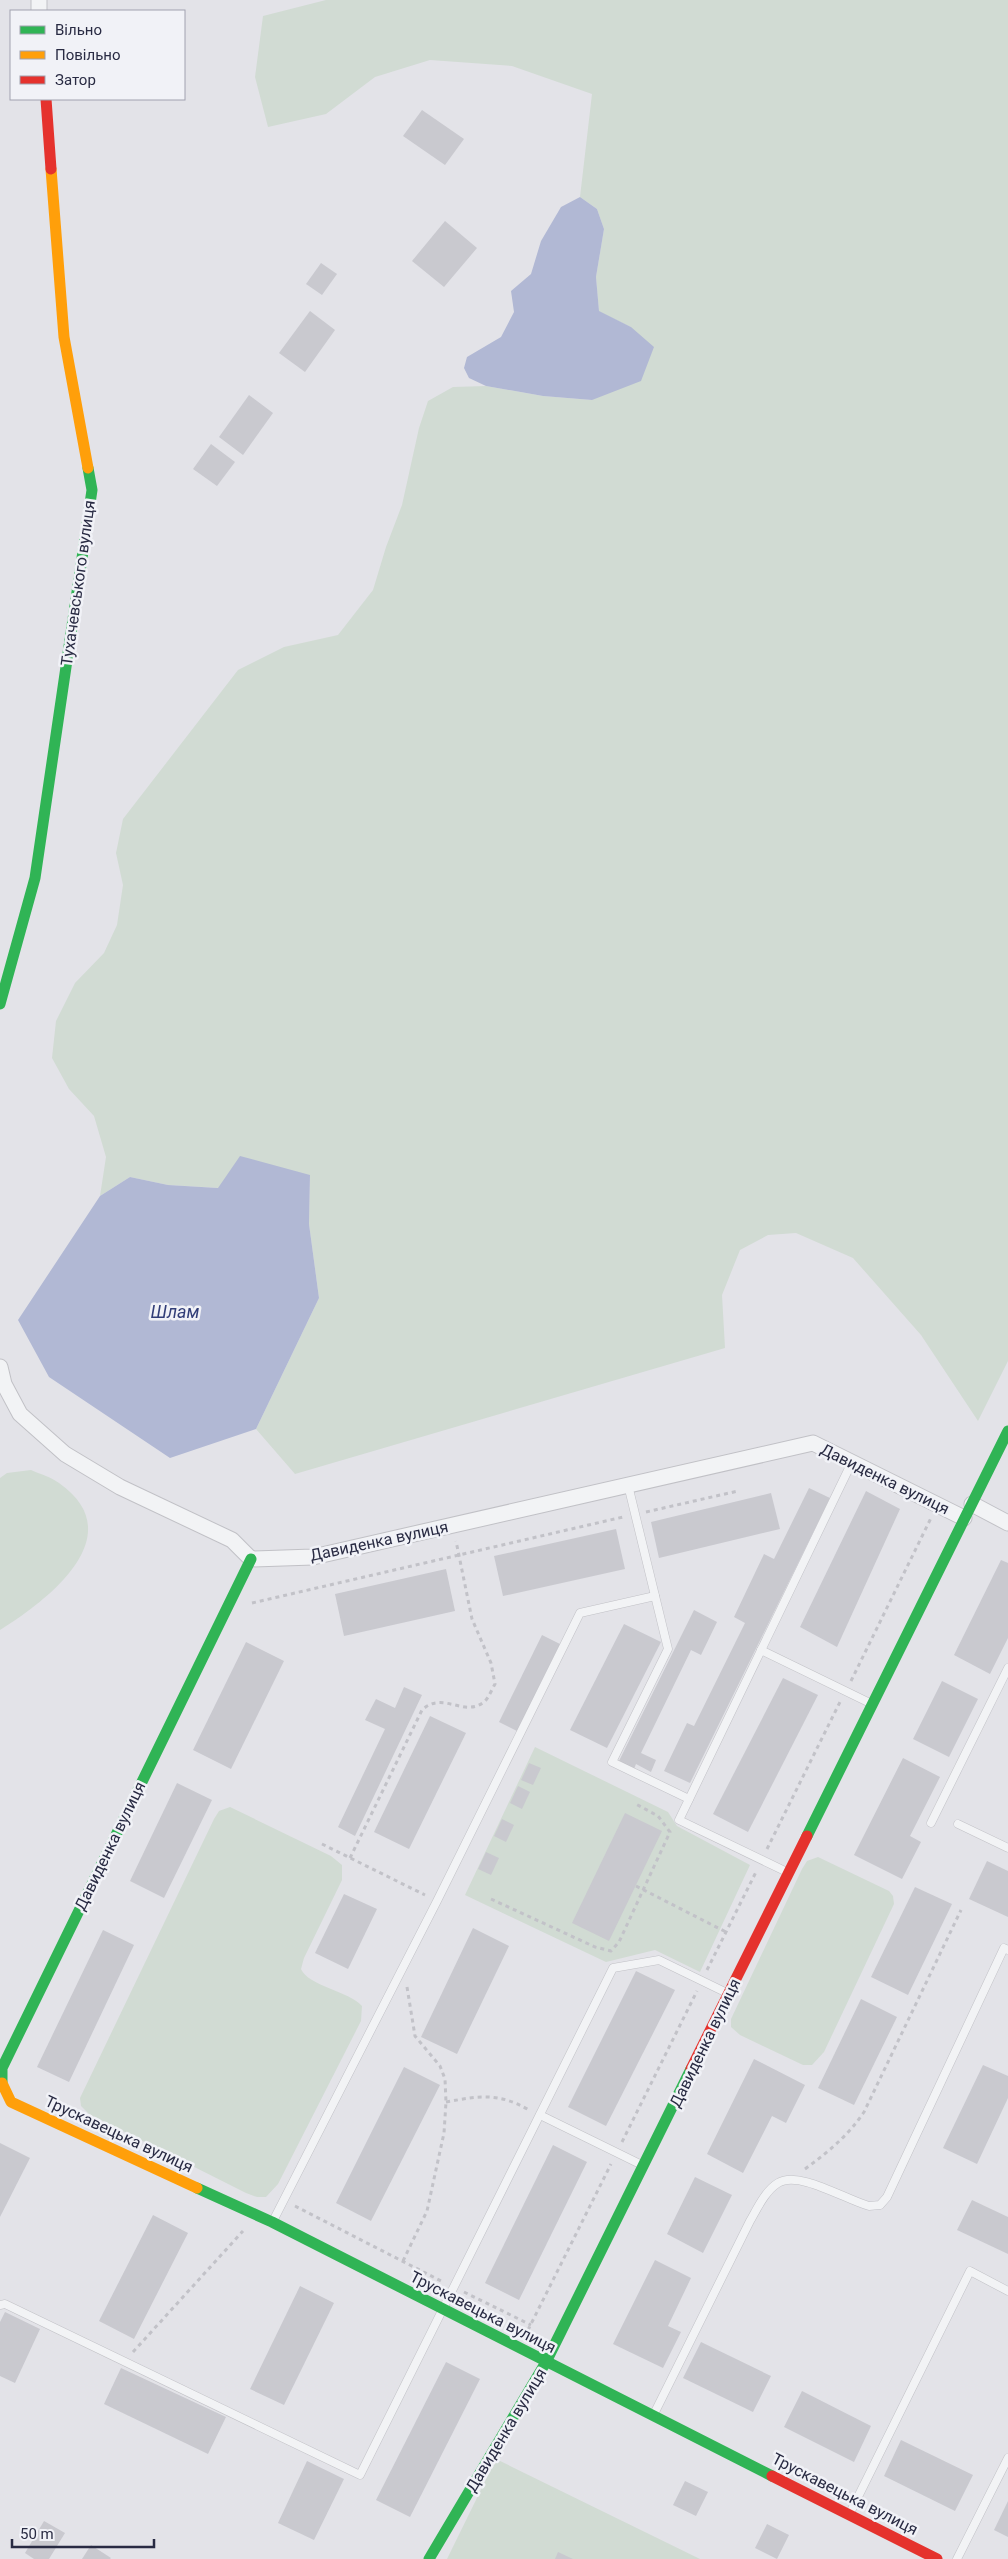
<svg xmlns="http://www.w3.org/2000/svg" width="1008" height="2559" font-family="Roboto,sans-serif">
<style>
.green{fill:#d1dbd3}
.water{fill:#b1b8d4}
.building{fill:#c9c9cf}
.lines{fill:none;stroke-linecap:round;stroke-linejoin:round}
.lane-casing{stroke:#c1c1c6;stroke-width:9}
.street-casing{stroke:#c1c1c6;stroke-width:17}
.path{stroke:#c2c2c8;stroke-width:3;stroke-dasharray:4 4;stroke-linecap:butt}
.lane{stroke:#f2f3f5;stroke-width:8}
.street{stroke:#f2f3f5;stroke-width:15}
.fast{stroke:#30b455;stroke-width:11}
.slow{stroke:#ff9f0a;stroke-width:11}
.jam{stroke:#e5322d;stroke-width:11}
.labels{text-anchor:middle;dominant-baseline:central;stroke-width:5;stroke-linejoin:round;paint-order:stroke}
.street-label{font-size:16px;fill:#292b43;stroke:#f1f2f7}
.water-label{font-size:18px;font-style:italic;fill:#323e78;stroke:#f1f2f7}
</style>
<rect width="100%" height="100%" fill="#e3e3e8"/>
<g class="green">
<polygon points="326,0 1008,0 1008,1361 978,1421 921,1335 853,1258 796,1233 768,1235 740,1250 722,1295 725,1348 295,1474 256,1429 319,1298 309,1224 310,1175 219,1188 168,1185 130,1177 100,1196 106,1157 94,1116 69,1089 52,1058 56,1021 75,983 104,953 117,925 123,885 116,853 123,819 238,670 284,647 338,635 373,590 386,547 402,505 419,428 428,401 453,387 486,386 543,396 592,400 631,327 599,312 596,277 604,229 597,209 580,197 592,94 512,66 430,60 375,77 326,114 268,127 255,77 263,16"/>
<path d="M31,1470C40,1474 51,1477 59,1483C133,1535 48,1600 0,1630V1478L7,1473Z"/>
<polygon points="535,1747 668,1812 677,1826 750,1865 700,1972 655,1950 606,1962 465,1895"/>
<path d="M230,1807L331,1856L342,1865V1880L304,1958L301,1969C308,1986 349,1991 362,2006L361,2021L278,2184L266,2197H257L246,2193L89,2114L81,2106L80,2098L214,1819L219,1811Z"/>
<polygon points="818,1857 889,1891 893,1896 894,1904 824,2052 812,2065 803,2065 740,2035 731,2027 731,2019 802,1869 807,1861"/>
<polygon points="496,2459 700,2559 447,2559"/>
</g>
<g class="water">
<polygon points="580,197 597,209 604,229 596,277 599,311 631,327 654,347 641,381 592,400 543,396 486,386 469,378 464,368 467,357 501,337 514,312 511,291 531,274 541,241 561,207"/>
<polygon points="240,1156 310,1175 309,1224 319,1298 256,1429 170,1458 49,1377 18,1320 100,1196 130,1177 168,1185 218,1188"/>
</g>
<g class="building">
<polygon points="422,110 464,139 445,165 403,136"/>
<polygon points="445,221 477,248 444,287 412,261"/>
<polygon points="321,263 337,274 322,295 306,284"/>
<polygon points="310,311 335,330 305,372 279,353"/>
<polygon points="249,395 273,413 243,455 219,437"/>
<polygon points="211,444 235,462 217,486 193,469"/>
<polygon points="809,1488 830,1498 690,1783 664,1771 687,1723 694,1726 745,1623 734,1617 764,1554 774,1559"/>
<polygon points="866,1491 900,1509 837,1647 800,1627"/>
<polygon points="771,1493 780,1529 659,1558 651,1522"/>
<polygon points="616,1529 625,1569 503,1596 494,1556"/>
<polygon points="1001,1560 1008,1563 1008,1638 990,1674 954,1655"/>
<polygon points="446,1569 455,1611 344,1636 335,1594"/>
<polygon points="694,1610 717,1622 701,1655 691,1650 641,1753 656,1760 651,1772 636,1764 634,1769 619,1761"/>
<polygon points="624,1624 661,1642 607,1748 570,1730"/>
<polygon points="542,1635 560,1644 517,1731 499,1722"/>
<polygon points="246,1642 284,1661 231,1769 193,1750"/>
<polygon points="783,1678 818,1695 748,1832 713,1814"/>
<polygon points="942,1681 978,1699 949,1757 913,1739"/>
<polygon points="404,1687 422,1695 355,1836 338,1827 385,1729 365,1720 376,1699 395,1708"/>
<polygon points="430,1716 466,1733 409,1849 374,1832"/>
<polygon points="903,1758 940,1777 910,1836 921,1842 902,1879 854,1855"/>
<polygon points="529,1763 541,1768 533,1785 521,1780"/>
<polygon points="177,1783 212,1800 164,1898 130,1881"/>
<polygon points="518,1786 530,1792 522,1809 510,1803"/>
<polygon points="625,1813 662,1831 609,1941 572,1923"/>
<polygon points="502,1819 514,1825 506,1842 494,1836"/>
<polygon points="486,1852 499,1858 491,1875 478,1869"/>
<polygon points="987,1861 1008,1871 1008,1917 969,1899"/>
<polygon points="915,1887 952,1904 908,1995 871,1977"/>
<polygon points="344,1894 377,1909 348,1969 315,1953"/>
<polygon points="473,1928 509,1946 457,2054 421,2037"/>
<polygon points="103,1930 134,1945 69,2082 37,2067"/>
<polygon points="636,1971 675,1990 606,2126 568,2107"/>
<polygon points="861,1999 897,2017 854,2105 818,2088"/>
<polygon points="754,2059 805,2085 786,2123 772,2116 743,2173 707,2154"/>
<polygon points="983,2065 1008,2076 1008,2098 977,2164 943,2148"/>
<polygon points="404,2067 440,2085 371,2221 336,2203"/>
<polygon points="0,2143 30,2158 0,2217"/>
<polygon points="553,2145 587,2162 519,2300 485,2283"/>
<polygon points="695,2177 732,2195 703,2253 667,2234"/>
<polygon points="972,2200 1008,2217 1008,2254 957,2230"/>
<polygon points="153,2215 188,2233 134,2339 99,2321"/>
<polygon points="655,2260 691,2278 668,2326 681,2332 663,2368 613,2344"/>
<polygon points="300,2286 334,2303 284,2405 250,2389"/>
<polygon points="5,2312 40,2329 15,2383 0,2376 0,2322"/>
<polygon points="701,2342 771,2376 753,2412 683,2378"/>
<polygon points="446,2362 480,2379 410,2517 376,2500"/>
<polygon points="121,2368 226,2417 208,2454 104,2404"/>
<polygon points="802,2391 871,2426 854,2462 784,2427"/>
<polygon points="901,2440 973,2475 955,2511 884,2476"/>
<polygon points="307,2461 344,2479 314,2540 278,2523"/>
<polygon points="685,2481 708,2492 696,2516 673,2505"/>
<polygon points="1008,2501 1008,2537 994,2530"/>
<polygon points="44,2521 65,2533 49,2559 34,2559 25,2553"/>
<polygon points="767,2524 789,2535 777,2559 755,2548"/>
<polygon points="91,2545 111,2558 110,2559 82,2559"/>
<polygon points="558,2552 573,2559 555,2559"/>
</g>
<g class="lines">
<g class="lane-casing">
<g id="lane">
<polyline points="628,1485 668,1649 612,1762 689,1799"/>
<polyline points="761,1650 872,1704"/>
<polyline points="931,1823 1008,1668"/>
<polyline points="958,1824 1008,1848"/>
<polyline points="787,1872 679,1820 852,1462"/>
<polyline points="540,2115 642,2165"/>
<polyline points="273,2221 437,1901 580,1613 655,1596"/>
<polyline points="0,2305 5,2304 360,2475 613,1968 659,1960 727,1993"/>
<path d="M654,2414L750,2221C757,2209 765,2191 778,2183C799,2170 846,2200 869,2206L880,2205L887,2197L1004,1948L1008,1950"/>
<polyline points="850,2513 970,2271 1008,2291"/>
<polyline points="957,2559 1008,2458"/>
</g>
</g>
<g class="street-casing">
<g id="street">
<polyline points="39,0 39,11"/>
<polyline points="0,1367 4,1384 20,1414 65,1454 120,1487 232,1540 251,1559 313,1557 813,1443 964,1518"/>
<polyline points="972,1504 1008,1523"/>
</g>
</g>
<g class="path">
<polyline points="646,1512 738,1491"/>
<polyline points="252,1603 623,1517"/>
<polyline points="851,1681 931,1518"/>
<polyline points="322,1844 425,1895"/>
<polyline points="767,1849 840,1702"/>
<path d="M350,1858L422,1710C443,1690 465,1719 485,1701C489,1697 492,1689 495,1684L491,1663L472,1619L456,1541"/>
<polyline points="636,1886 726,1932"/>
<polyline points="491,1899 595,1947 611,1951 619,1942 670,1832 658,1816 634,1803"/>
<polyline points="707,1970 757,1870"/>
<path d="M446,2102C479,2096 498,2092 529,2110"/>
<polyline points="622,2142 697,1991"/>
<path d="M805,2169C828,2152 848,2136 864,2112L961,1910"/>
<polyline points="295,2206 443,2282"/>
<polyline points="403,2261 427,2211 444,2133 446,2102 445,2079 440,2066 415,2036 407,1987"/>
<polyline points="464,2292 531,2325"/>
<polyline points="528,2330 611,2164"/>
<polyline points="133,2352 243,2231"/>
</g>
<use href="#lane" class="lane"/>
<use href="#street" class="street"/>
<g class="fast">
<polyline points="0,1004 35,878 92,490 88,468"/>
<polyline points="807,1836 1008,1431"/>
<polyline points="2,2083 2,2068 251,1559"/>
<polyline points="197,2188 272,2222 772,2476"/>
<polyline points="429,2559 546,2362 691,2069"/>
</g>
<g class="slow">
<polyline points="51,169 64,337 88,468"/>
<polyline points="2,2083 11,2102 197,2188"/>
</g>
<g class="jam">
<polyline points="46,99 51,169"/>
<polyline points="691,2069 807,1836"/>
<polyline points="772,2476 937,2559"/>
</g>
</g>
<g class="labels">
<g class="street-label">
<text transform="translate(78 583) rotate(-82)">Тухачевського вулиця</text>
<text transform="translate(885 1479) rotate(26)">Давиденка вулиця</text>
<text transform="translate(379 1541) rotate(-12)">Давиденка вулиця</text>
<text transform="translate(110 1846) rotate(-64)">Давиденка вулиця</text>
<text transform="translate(705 2043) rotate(-64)">Давиденка вулиця</text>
<text transform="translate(119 2134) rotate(25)">Трускавецька вулиця</text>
<text transform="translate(483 2312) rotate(27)">Трускавецька вулиця</text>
<text transform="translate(506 2430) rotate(-59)">Давиденка вулиця</text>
<text transform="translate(845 2494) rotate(27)">Трускавецька вулиця</text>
</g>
<g class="water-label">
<text x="175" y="1311">Шлам</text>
</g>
</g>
<rect x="10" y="10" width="175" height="90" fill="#f1f2f7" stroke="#a1a2af"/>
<rect x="20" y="26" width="25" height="8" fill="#30b455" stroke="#a1a2af"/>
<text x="55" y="35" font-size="15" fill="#292b43">Вільно</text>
<rect x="20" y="51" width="25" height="8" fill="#ff9f0a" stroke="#a1a2af"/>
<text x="55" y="60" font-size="15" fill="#292b43">Повільно</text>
<rect x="20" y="76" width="25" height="8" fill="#e5322d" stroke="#a1a2af"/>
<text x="55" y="85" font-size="15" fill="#292b43">Затор</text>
<path d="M12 2539v8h142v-8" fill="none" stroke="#292b43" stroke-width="2.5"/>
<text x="20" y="2539" font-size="15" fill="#292b43" stroke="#f1f2f7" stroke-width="4" paint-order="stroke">50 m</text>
</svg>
